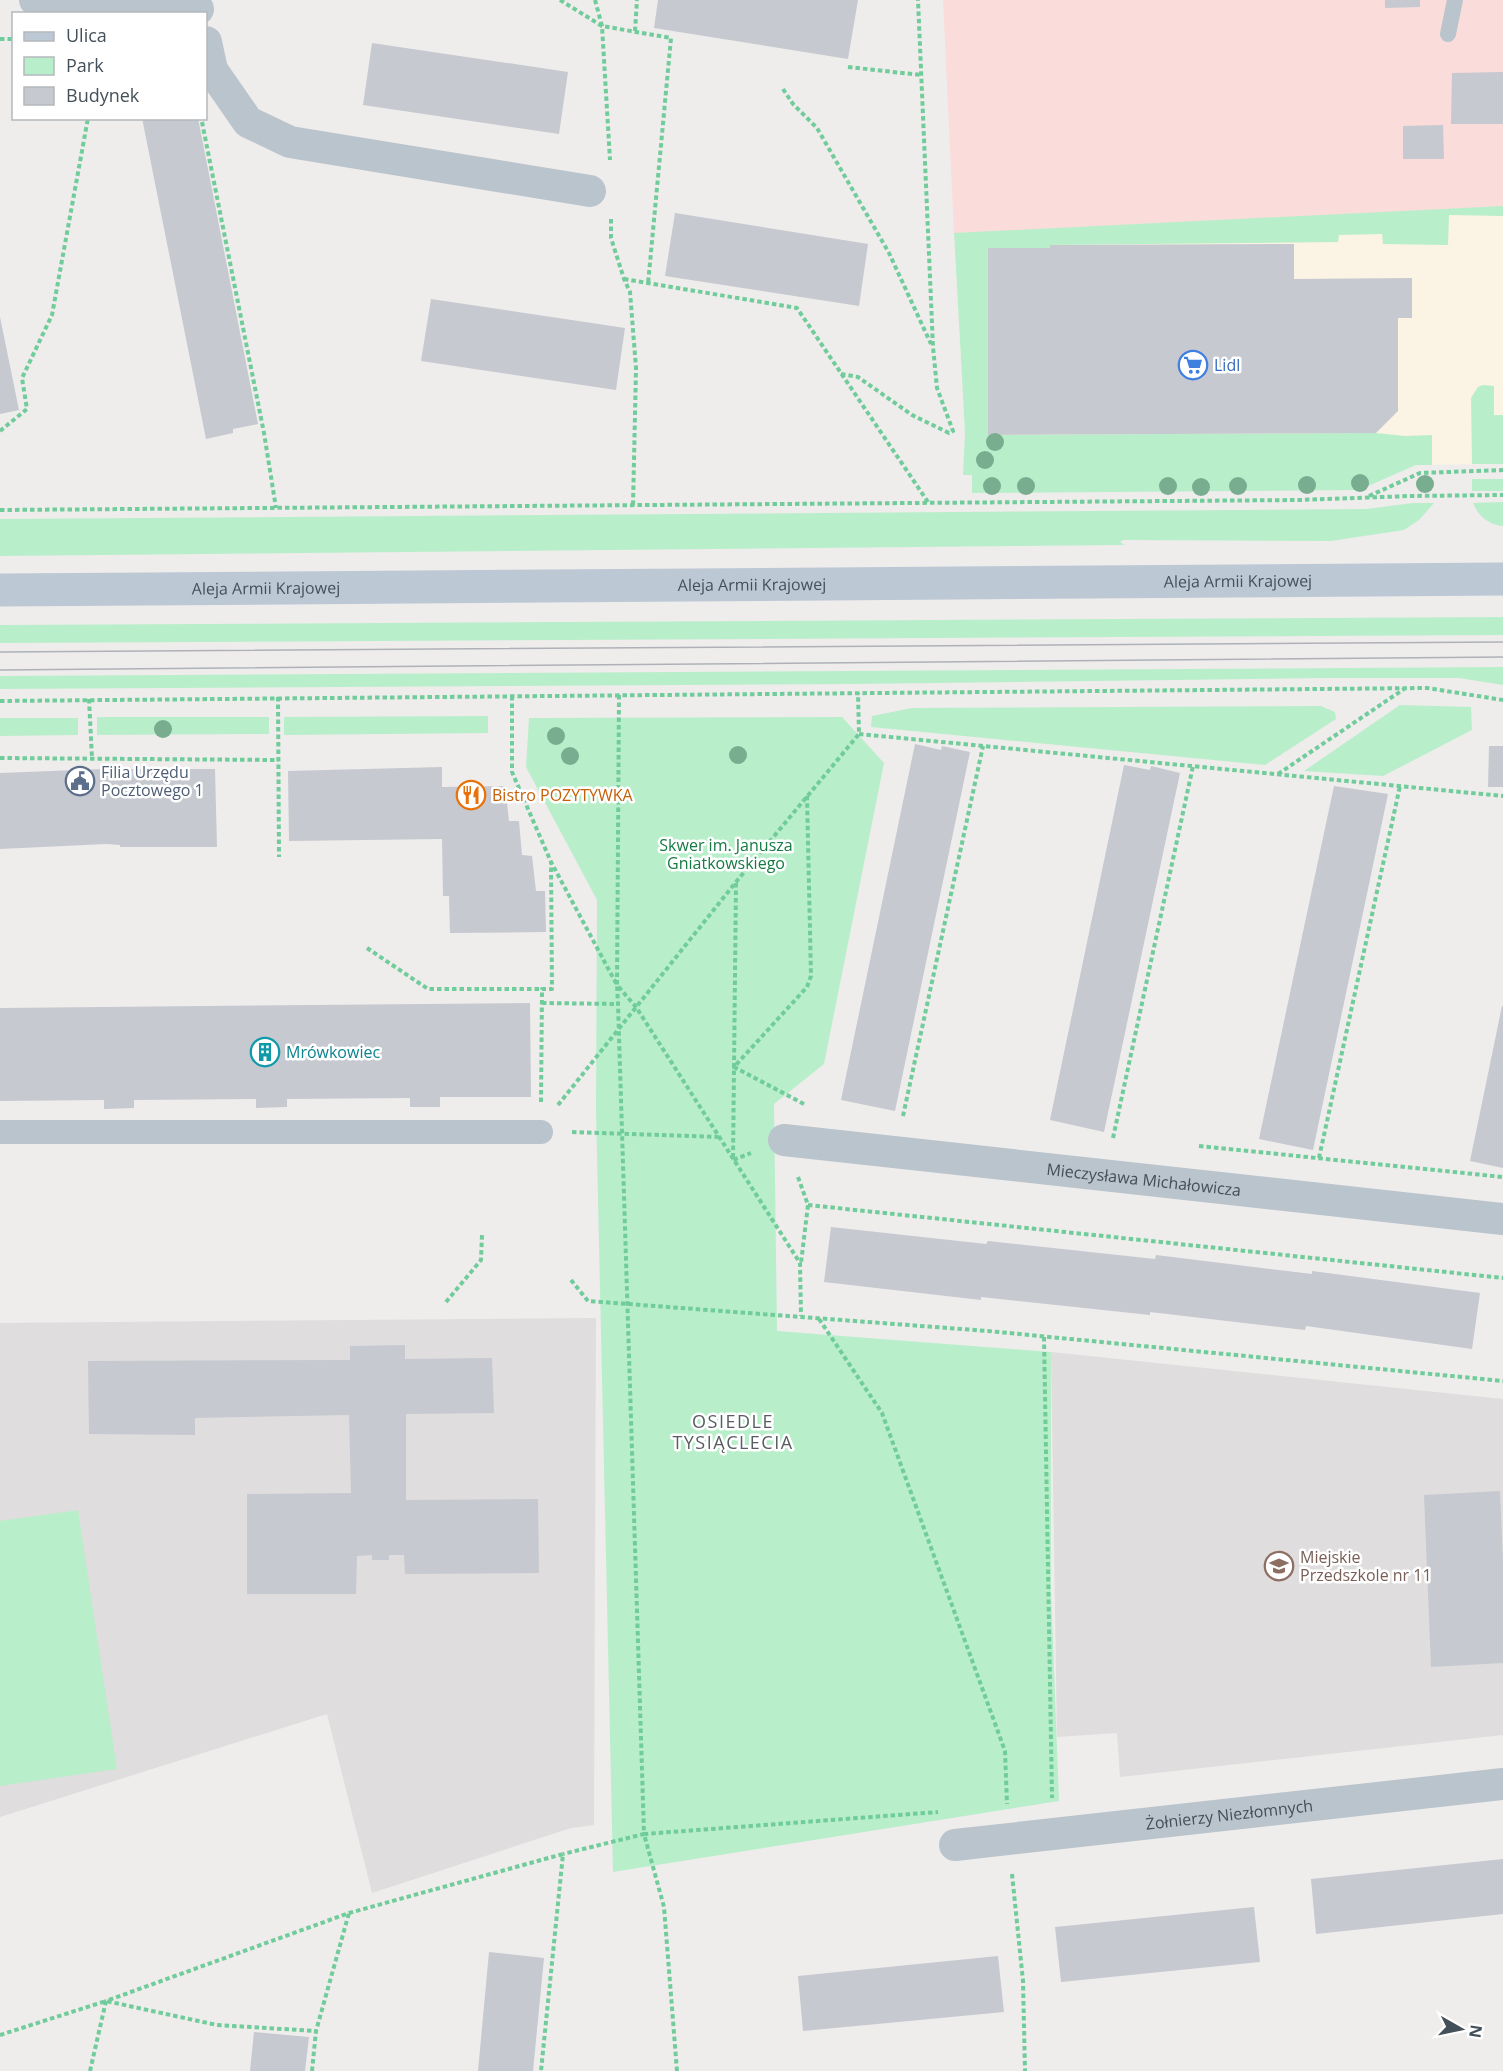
<svg xmlns="http://www.w3.org/2000/svg" width="1503" height="2071" font-family="'Open Sans',sans-serif">
<style>
.commercial{fill:#fbf3e3}
.education{fill:#e0ddde}
.medical{fill:#fadcda}
.green{fill:#b9eecb}
.building{fill:#c6c9cf}
.lines{fill:none;stroke-linecap:round;stroke-linejoin:round}
.path{stroke:#71cc9b;stroke-width:4;stroke-dasharray:4.5 3;stroke-linecap:butt}
.service{stroke:#bac4cc;stroke-width:16}
.pedestrian{stroke:#bac4cc;stroke-width:24}
.minor{stroke:#bac4cc;stroke-width:32}
.secondary{stroke:#bcc8d4;stroke-width:33}
.tram{stroke:#aeb2b7;stroke-width:1.5}
.tree{fill:#78ad8f}
.labels{text-anchor:middle;dominant-baseline:central;stroke-width:5;stroke-linejoin:round;paint-order:stroke}
.shop-label{font-size:16px;fill:#366cbe;stroke:#fff;text-anchor:start}
.street-label{font-size:16px;fill:#445059;stroke:#fff}
.service-label{font-size:16px;fill:#4e5e75;stroke:#fff;text-anchor:start}
.food-label{font-size:16px;fill:#c56008;stroke:#fff;text-anchor:start}
.park-label{font-size:16px;fill:#167a43;stroke:#fff}
.culture-label{font-size:16px;fill:#0d838f;stroke:#fff;text-anchor:start}
.education-label{font-size:16px;fill:#785e54;stroke:#fff;text-anchor:start}
.neighbourhood-label{font-size:18px;letter-spacing:1.5px;fill:#595d61;stroke:#fff}
</style>
<rect width="100%" height="100%" fill="#efecec"/>
<polygon class="commercial" points="1503,213 1503,464 1416,465 1375,482 988,439 965,433 954,233"/>
<g class="education">
<polygon points="596,1318 594,1825 571,1828 372,1893 327,1714 0,1817 0,1323"/>
<polygon points="1051,1352 1503,1399 1503,1735 1120,1777 1117,1733 1057,1737"/>
</g>
<polygon class="medical" points="943,0 1503,0 1503,213 954,233"/>
<g class="green">
<polygon points="1503,206 1503,216 1449,215 1448,245 1383,244 1382,234 1339,235 1338,242 1050,245 1050,248 988,248 988,435 1376,433 1405,436 1432,435 1432,465 1416,465 1359,490 972,493 972,475 963,475 965,433 954,233"/>
<polygon points="1483,385 1494,386 1494,415 1503,415 1503,464 1472,464 1471,398 1478,387"/>
<rect x="1472" y="479" width="31" height="12"/>
<path d="M1503,502V526C1489,525 1478,516 1473,503Z"/>
<polygon points="1413,503 1434,503 1419,520 1404,530 1331,541 1123,540 1120,542 1125,545 0,556 0,519 1367,509"/>
<polygon points="1503,617 1503,635 0,643 0,625"/>
<polygon points="1503,667 1503,685 1459,678 1328,678 853,684 0,689 0,676"/>
<polygon points="1400,705 1471,707 1472,730 1383,776 1304,771"/>
<polygon points="1321,706 1335,712 1336,719 1265,765 871,727 872,716 912,708"/>
<polygon points="488,716 488,733 284,735 284,717"/>
<polygon points="97,717 269,717 269,734 97,735"/>
<polygon points="842,717 884,763 824,1064 774,1104 777,1331 1051,1352 1051,1591 1059,1801 613,1872 596,1109 597,900 526,767 529,718"/>
<polygon points="0,718 78,718 78,735 0,736"/>
<polygon points="78,1510 117,1769 0,1786 0,1521"/>
</g>
<g class="building">
<polygon points="658,0 858,0 848,59 654,28"/>
<polygon points="1385,0 1420,0 1420,7 1385,8"/>
<polygon points="372,43 568,72 559,134 363,105"/>
<polygon points="1503,72 1503,124 1451,124 1452,73"/>
<polygon points="142,118 198,118 258,424 233,429 233,433 206,439"/>
<polygon points="1443,125 1444,159 1403,159 1403,126"/>
<polygon points="675,213 868,244 859,306 665,276"/>
<polygon points="1294,244 1294,279 1412,278 1412,318 1398,318 1398,411 1376,433 988,435 988,248 1050,248 1050,245"/>
<polygon points="431,299 625,328 616,390 421,361"/>
<polygon points="0,317 19,410 0,414"/>
<polygon points="915,744 941,750 942,746 970,752 895,1111 841,1100"/>
<polygon points="1489,746 1503,746 1503,787 1488,787"/>
<polygon points="1124,765 1150,770 1151,766 1180,773 1104,1132 1050,1120"/>
<polygon points="442,767 442,787 505,786 509,821 519,821 522,855 532,856 536,891 545,891 546,932 450,933 449,896 443,896 442,839 289,841 288,771"/>
<polygon points="103,769 215,769 217,847 120,847 120,845 106,844 0,849 0,773"/>
<polygon points="1334,786 1388,794 1313,1150 1259,1139"/>
<polygon points="530,1003 531,1097 440,1097 440,1107 410,1107 410,1098 287,1099 287,1107 256,1108 256,1099 134,1100 134,1108 104,1109 104,1100 0,1101 0,1008"/>
<polygon points="1502,1006 1503,1006 1503,1168 1470,1161"/>
<polygon points="831,1227 986,1244 988,1241 1155,1259 1156,1255 1312,1274 1312,1271 1480,1293 1472,1349 1306,1326 1305,1330 1150,1312 1150,1315 981,1297 981,1300 824,1282"/>
<polygon points="405,1345 405,1359 492,1358 494,1413 406,1414 406,1500 538,1499 539,1573 405,1574 404,1555 389,1555 389,1560 372,1560 372,1555 357,1556 356,1594 247,1594 247,1494 351,1493 349,1415 195,1418 195,1435 89,1434 88,1361 350,1360 350,1346"/>
<polygon points="1500,1491 1503,1563 1503,1663 1431,1667 1424,1495"/>
<polygon points="1503,1859 1503,1914 1316,1934 1311,1879"/>
<polygon points="1254,1907 1260,1962 1061,1982 1055,1927"/>
<polygon points="489,1952 544,1958 533,2071 478,2071"/>
<polygon points="998,1956 1004,2012 803,2031 798,1976"/>
<polygon points="254,2032 309,2037 305,2071 250,2071"/>
</g>
<g class="lines">
<g class="path">
<polyline points="560,0 602,26 671,38 648,284"/>
<polyline points="595,0 602,26 610,160"/>
<polyline points="635,31 637,0"/>
<polyline points="0,39 14,39"/>
<polyline points="848,67 921,75"/>
<polyline points="783,89 793,104 817,128 889,253 931,344"/>
<polyline points="202,122 264,433 276,508"/>
<polyline points="611,219 611,238 624,279 630,292 636,368 633,506"/>
<polyline points="624,279 797,308 928,502"/>
<polyline points="841,374 858,377 912,415 949,433 953,431 937,388 933,347 918,0"/>
<polyline points="0,431 27,409 22,378 52,315 88,118"/>
<polyline points="1369,496 1420,473 1503,470"/>
<polyline points="0,510 1299,500 1410,496 1503,495"/>
<polyline points="619,695 617,985 636,1007 800,1263 801,1316"/>
<polyline points="512,696 512,772 551,862 617,985 618,1004 644,1834 563,1854"/>
<polyline points="278,697 279,857"/>
<polyline points="89,699 92,758"/>
<polyline points="0,701 1427,688 1503,700"/>
<polyline points="859,734 1503,796"/>
<polyline points="0,758 278,760"/>
<polyline points="1278,774 1404,689"/>
<polyline points="736,883 733,1160 751,1153"/>
<polyline points="367,948 428,989 542,989"/>
<polyline points="542,1003 618,1004"/>
<polyline points="541,1102 542,989 552,989 551,863"/>
<polyline points="804,1104 734,1067 807,987 811,976 807,796"/>
<polyline points="558,1105 736,882 859,734 858,693"/>
<polyline points="903,1116 983,746"/>
<polyline points="572,1132 719,1137"/>
<polyline points="1113,1138 1193,766"/>
<polyline points="1199,1146 1503,1177"/>
<polyline points="1319,1158 1400,786"/>
<polyline points="798,1177 808,1205 801,1263"/>
<polyline points="808,1205 1503,1278"/>
<polyline points="571,1280 588,1301 988,1331 1503,1381"/>
<polyline points="446,1302 481,1260 482,1235"/>
<polyline points="819,1319 882,1413 1005,1751 1007,1804"/>
<polyline points="1044,1337 1052,1798"/>
<polyline points="1012,1874 1023,1981 1025,2071"/>
<polyline points="0,2035 106,2001 217,2025 316,2031"/>
<polyline points="90,2071 106,2001 349,1913 563,1854 541,2071"/>
<polyline points="312,2071 316,2031 349,1913"/>
<polyline points="677,2071 664,1907 644,1834 938,1812"/>
</g>
<polyline class="service" points="1448,34 1455,0"/>
<polyline class="pedestrian" points="0,1132 541,1132"/>
<g class="minor">
<polyline points="35,0 198,9"/>
<polyline points="206,42 212,70 248,122 290,142 590,191"/>
<path id="s1" d="M784,1140L1503,1219"/>
<path id="s2" d="M955,1845L1503,1784"/>
</g>
<path class="secondary" id="s3" d="M0,590L1503,579"/>
<g class="tram">
<polyline points="0,652 1503,642"/>
<polyline points="0,670 1503,657"/>
</g>
</g>
<g class="tree">
<circle cx="995" cy="442" r="9"/>
<circle cx="985" cy="460" r="9"/>
<circle cx="1360" cy="483" r="9"/>
<circle cx="1425" cy="484" r="9"/>
<circle cx="1307" cy="485" r="9"/>
<circle cx="992" cy="486" r="9"/>
<circle cx="1026" cy="486" r="9"/>
<circle cx="1168" cy="486" r="9"/>
<circle cx="1238" cy="486" r="9"/>
<circle cx="1201" cy="487" r="9"/>
<circle cx="163" cy="729" r="9"/>
<circle cx="556" cy="736" r="9"/>
<circle cx="738" cy="755" r="9"/>
<circle cx="570" cy="756" r="9"/>
</g>
<defs>
<g id="supermarket-ring" transform="scale(1.5)"><circle r="9.5" fill="#fff" stroke="#3f7fe0" stroke-width="1.5"/><path d="M-6-5.5h2.5l.6 2H6L4.5 2H-2.5L-4.4-4H-6ZM-1.5 3.2a1.3 1.3 0 1 0 .1 0ZM3 3.2a1.3 1.3 0 1 0 .1 0Z" fill="#3f7fe0"/></g>
<g id="civic-ring" transform="scale(1.5)"><circle r="9.5" fill="#fff" stroke="#5c6f8a" stroke-width="1.5"/><path d="M-.6-6.5H3V-4.5H.6V-3L4-1V1h2V6H-6V1h2V-1L-.6-3ZM-1.2 2.5V6h2.4V2.5Z" fill="#5c6f8a"/></g>
<g id="restaurant-ring" transform="scale(1.5)"><circle r="9.5" fill="#fff" stroke="#e8710a" stroke-width="1.5"/><path d="M-5-6h1v4h1v-4h1v4h1v-4h1v5L-1.5 .5V6h-2V.5L-5-1ZM5-6V6H3V1.5H1.5Q1.5-4 5-6Z" fill="#e8710a"/></g>
<g id="building-ring" transform="scale(1.5)"><circle r="9.5" fill="#fff" stroke="#0f9aa8" stroke-width="1.5"/><path d="M-4-6H4V6H1V3H-1V6H-4ZM-2.5-4.3h1.7v1.8h-1.7ZM.8-4.3h1.7v1.8H.8ZM-2.5-1h1.7V.8h-1.7ZM.8-1h1.7V.8H.8Z" fill="#0f9aa8"/></g>
<g id="school-ring" transform="scale(1.5)"><circle r="9.5" fill="#fff" stroke="#8d6e63" stroke-width="1.5"/><path d="M0-5L7-2L0 1L-7-2ZM-4 1L0 2.5L4 1V4Q0 6-4 4Z" fill="#8d6e63"/></g>
</defs>
<g fill-rule="evenodd">
<use href="#supermarket-ring" x="1193" y="365"/>
<use href="#civic-ring" x="80" y="781"/>
<use href="#restaurant-ring" x="471" y="795"/>
<use href="#building-ring" x="265" y="1052"/>
<use href="#school-ring" x="1279" y="1566"/>
</g>
<g class="labels">
<g class="shop-label">
<text x="1214" y="365">Lidl</text>
</g>
<g class="street-label">
<text stroke="none"><textPath href="#s3" startOffset="1238">Aleja Armii Krajowej</textPath></text>
<text stroke="none"><textPath href="#s3" startOffset="752">Aleja Armii Krajowej</textPath></text>
<text stroke="none"><textPath href="#s3" startOffset="266">Aleja Armii Krajowej</textPath></text>
<text stroke="none"><textPath href="#s1" startOffset="362">Mieczysława Michałowicza</textPath></text>
<text stroke="none"><textPath href="#s2" startOffset="276">Żołnierzy Niezłomnych</textPath></text>
</g>
<g class="service-label">
<text x="101" y="772">Filia Urzędu<tspan x="101" dy="18">Pocztowego 1</tspan></text>
</g>
<g class="food-label">
<text x="492" y="795">Bistro POZYTYWKA</text>
</g>
<g class="park-label">
<text x="726" y="845">Skwer im. Janusza<tspan x="726" dy="18">Gniatkowskiego</tspan></text>
</g>
<g class="culture-label">
<text x="286" y="1052">Mrówkowiec</text>
</g>
<g class="education-label">
<text x="1300" y="1557">Miejskie<tspan x="1300" dy="18">Przedszkole nr 11</tspan></text>
</g>
<g class="neighbourhood-label">
<text x="733" y="1421">OSIEDLE<tspan x="733" dy="21">TYSIĄCLECIA</tspan></text>
</g>
</g>
<rect x="12" y="12" width="195" height="108" fill="#ffffff" stroke="#b4b9bd" stroke-width="1.5"/>
<rect x="24" y="32" width="30" height="9" fill="#bcc8d4" stroke="#b4b9bd" stroke-width="1.5"/>
<text x="66" y="42" font-size="18" fill="#445059">Ulica</text>
<rect x="24" y="57" width="30" height="18" fill="#b9eecb" stroke="#b4b9bd" stroke-width="1.5"/>
<text x="66" y="72" font-size="18" fill="#445059">Park</text>
<rect x="24" y="87" width="30" height="18" fill="#c6c9cf" stroke="#b4b9bd" stroke-width="1.5"/>
<text x="66" y="102" font-size="18" fill="#445059">Budynek</text>
<g transform="translate(1461 2029) rotate(99)" stroke="#ffffff" stroke-width="4.5" paint-order="stroke">
<path d="M0-4.5L10 22L0 15L-10 22Z" fill="#445059"/>
<text y="-9" font-size="16" font-weight="bold" text-anchor="middle" fill="#445059">N</text>
</g>
</svg>
